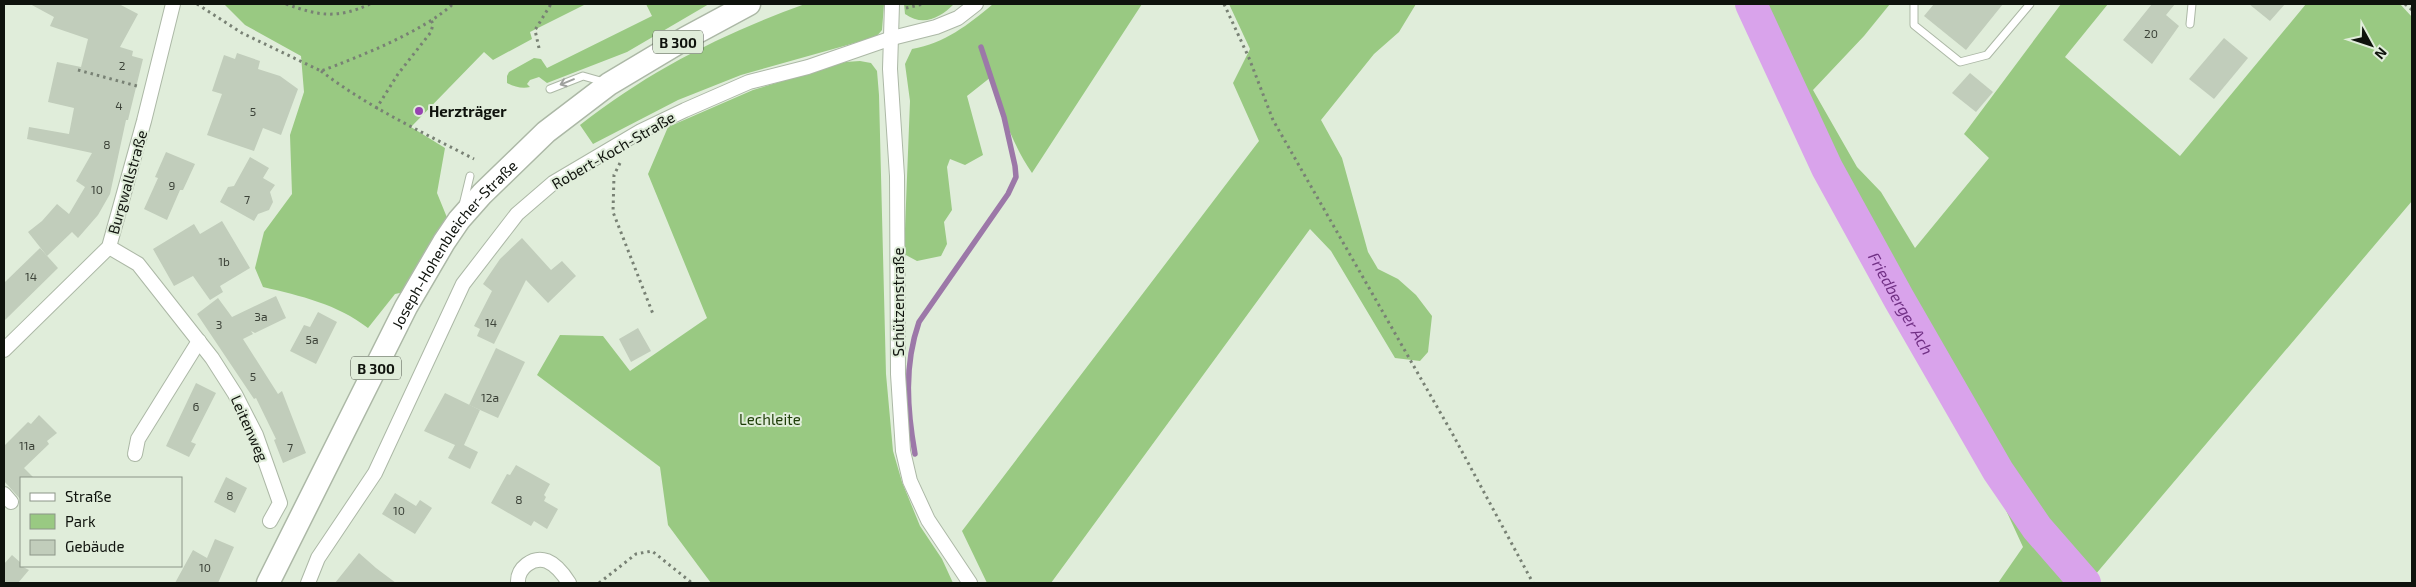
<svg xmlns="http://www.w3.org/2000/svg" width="2416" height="587" font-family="'Exo 2',sans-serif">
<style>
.green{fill:#99c982}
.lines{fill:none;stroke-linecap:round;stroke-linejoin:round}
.stream{stroke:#9c78a8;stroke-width:5.5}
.river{stroke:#d9a3eb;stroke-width:32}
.building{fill:#c1cdbb}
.service-casing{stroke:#acb8a6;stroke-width:9}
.minor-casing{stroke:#acb8a6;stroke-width:16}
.primary-casing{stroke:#acb8a6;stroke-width:25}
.path{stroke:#788174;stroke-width:3;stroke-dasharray:2.5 4;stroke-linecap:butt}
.service{stroke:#fff;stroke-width:7}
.minor{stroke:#fff;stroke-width:14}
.primary{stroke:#fff;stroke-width:22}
.oneway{stroke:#9fa19e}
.poi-dot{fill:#9743b1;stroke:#e0edda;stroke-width:2}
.labels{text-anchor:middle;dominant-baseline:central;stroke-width:4;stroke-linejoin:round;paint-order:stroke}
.number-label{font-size:12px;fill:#3c4238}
.shield{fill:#e0edda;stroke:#4e544a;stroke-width:1}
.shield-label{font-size:14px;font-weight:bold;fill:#0f130d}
.poi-label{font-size:15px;font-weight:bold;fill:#0f130d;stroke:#e0edda;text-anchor:start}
.street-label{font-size:15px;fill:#0f130d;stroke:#e0edda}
.park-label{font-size:15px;fill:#1d3d07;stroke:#e0edda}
.water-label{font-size:16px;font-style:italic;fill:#713085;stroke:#e0edda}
</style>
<rect width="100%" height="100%" fill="#e0edda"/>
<g class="green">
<path d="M224,4H586L530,32L532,39L493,60L484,52L411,127L445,148L437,193L448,220L404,292L395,294L368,328C337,304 301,296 263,287L255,268L264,232L292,194L290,135L304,92L301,56L245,25Z"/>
<path d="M646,4H709L627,52L547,83L539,77L530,80L527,84L530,87C523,89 514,87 507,83V76L509,72L534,58L541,59L547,68L652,16Z"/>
<path d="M805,4H884L882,30L876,37L741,75L678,100L593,144L580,125C649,71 722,34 805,4Z"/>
<path d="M904,4H954C940,18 923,27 905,14Z"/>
<path d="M993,4H1142L1032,173C1012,144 1001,110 991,77L967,96L983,155L965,165L950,159L947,167L952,210L944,222L947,244L941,256L917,261L904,254L910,101L905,64L912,49C945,43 968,25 993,4Z"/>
<polygon points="1229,4 1416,4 1399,32 1374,54 1321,120 1342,158 1368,252 1378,269 1398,279 1416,295 1432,316 1428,352 1420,361 1395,358 1331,251 1310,229 1051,583 987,583 962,531 1259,141 1233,83 1250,49"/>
<polygon points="1744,4 1890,4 1864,36 1813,90 1857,167 1881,192 1915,248 1989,158 1964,134 2061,4 2108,4 2065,57 2180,156 2306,4 2400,4 2412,17 2412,201 2095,575 2101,583 1998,583 2023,547 1980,454 1956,429 1949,398 1940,378 1902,316 1893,292 1841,203 1829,193 1806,148"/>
<polygon points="860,61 871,63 877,71 879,95 886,374 893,451 902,482 920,526 942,559 953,583 711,583 668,525 660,467 537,375 560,335 603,336 630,371 707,318 648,174 668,127 753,90 845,62"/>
</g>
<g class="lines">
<path class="stream" d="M915,454C907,409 904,365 919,322L1008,194L1016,177L1015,166L1004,117L981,47"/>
<path class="river" id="s1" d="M1751,4L1827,168L1899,299L1998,471L2037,528L2085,583"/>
</g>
<g class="building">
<polygon points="30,4 119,4 138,14 120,47 133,51 132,56 143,59 128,120 126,120 110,194 98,215 78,238 72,232 47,256 28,232 42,221 57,204 69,214 85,187 76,181 92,153 27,139 29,127 69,134 74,108 48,102 57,62 81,67 88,39 50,26 54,17"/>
<polygon points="1934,4 2003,4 1966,50 1924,16"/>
<polygon points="2152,4 2175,4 2166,15 2179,26 2152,64 2123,40"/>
<polygon points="2249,4 2285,4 2270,21"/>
<polygon points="2224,38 2248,58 2214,99 2189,79"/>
<polygon points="237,53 260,61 258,69 280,76 298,89 281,135 263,128 254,151 207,135 222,94 212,91 224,55 235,59"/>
<polygon points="1970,73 1993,92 1976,112 1952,93"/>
<polygon points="166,152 195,164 183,190 180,190 167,220 144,209 158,178 155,177"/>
<polygon points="250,157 269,168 263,178 275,185 270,192 273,202 269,210 258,214 254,221 220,202 228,187 234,186"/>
<polygon points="222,221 250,268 220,286 223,292 210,300 193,276 174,286 153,249 194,224 200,234"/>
<polygon points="522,238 551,270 562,261 576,276 548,303 526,280 494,344 477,336 480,329 474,326 492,291 483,284 500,259"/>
<polygon points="40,248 58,268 4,321 4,283"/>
<polygon points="276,296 286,318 255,333 251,331 253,334 243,339 278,394 282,391 306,453 283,463 274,440 276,439 256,398 254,399 197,314 218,298 232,317"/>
<polygon points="318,312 337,322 316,364 290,351 304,325 310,327"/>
<polygon points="638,328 651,351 631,362 619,339"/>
<polygon points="496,348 525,362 498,418 469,405"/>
<polygon points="196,383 216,393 191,442 196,444 189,457 166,446"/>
<polygon points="445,393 480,410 464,445 478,452 470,469 448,458 455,445 424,431"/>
<polygon points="39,415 57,433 47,441 49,444 24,468 34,478 21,478 21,500 4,481 4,446 28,422 31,424"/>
<polygon points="516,465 550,484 544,495 546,497 544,501 558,509 547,529 534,521 531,526 491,503 507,474 510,475"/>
<polygon points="226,477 247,488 235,513 214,502"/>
<polygon points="395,493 416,506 420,500 432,508 415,534 382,514"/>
<polygon points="215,539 234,547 218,583 175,583 193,550 207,558"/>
<polygon points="359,553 376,568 396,583 335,583"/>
<polygon points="12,555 21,563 21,566 29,570 18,583 4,583 4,564"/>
</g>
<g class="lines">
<g class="service-casing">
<g id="service">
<polyline points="1914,4 1914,25 1960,62 1987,55 2030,4"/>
<polyline points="2190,24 2192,4"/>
<polyline points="550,89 583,76 604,82"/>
<polyline points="463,205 470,176"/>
</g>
</g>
<g class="minor-casing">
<g id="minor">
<polyline points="892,4 890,69 897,176 898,374 903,451 910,481 928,520 970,583"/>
<polyline points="109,247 138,264 212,358 235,394 256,435 280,503 270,521"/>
<polyline points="4,350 109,247 144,121 173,4"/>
<polyline points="135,454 138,439 199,341"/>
<polyline points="4,494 11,502"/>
<polyline points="308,583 318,558 375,473 463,284 517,214 553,183 641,131 685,110 749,82 808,67 892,38 936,27 958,18 976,4"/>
<path d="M518,583C517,568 533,556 547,561C557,565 564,575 569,583"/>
</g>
</g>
<g class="primary-casing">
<g id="primary">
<path id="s2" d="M268,583L406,307L444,242L459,220L482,194L546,132L609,84L686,38L749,4"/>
</g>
</g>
<g class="path">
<path d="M197,4L242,33L321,71C359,57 424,31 453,4"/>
<path d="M286,4C319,16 337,19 370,4"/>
<polyline points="1224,4 1249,58 1273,120 1452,433 1533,583"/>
<polyline points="2405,4 2412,10"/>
<polyline points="906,8 923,4"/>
<polyline points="539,48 535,30 551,4"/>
<polyline points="78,70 137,86"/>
<path d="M321,71C368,107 422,132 474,159"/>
<polyline points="376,109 398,74 431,32 433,24 431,20"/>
<polyline points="620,163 614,175 613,212 653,314"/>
<polyline points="599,583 636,554 652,551 692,583"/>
</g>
<use href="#service" class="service"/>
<use href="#minor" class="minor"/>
<use href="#primary" class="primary"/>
</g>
<defs><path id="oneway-shaft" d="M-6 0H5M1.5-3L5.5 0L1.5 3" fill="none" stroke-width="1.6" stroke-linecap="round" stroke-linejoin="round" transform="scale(1.25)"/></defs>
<use class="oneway" href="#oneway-shaft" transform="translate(567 82) rotate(158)"/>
<circle class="poi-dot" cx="419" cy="111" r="5"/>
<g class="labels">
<g class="number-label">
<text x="2151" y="33">20</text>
<text x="122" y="65">2</text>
<text x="119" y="105">4</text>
<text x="253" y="111">5</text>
<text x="107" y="144">8</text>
<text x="172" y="185">9</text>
<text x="97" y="189">10</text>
<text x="247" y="199">7</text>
<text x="224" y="261">1b</text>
<text x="31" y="276">14</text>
<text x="261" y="316">3a</text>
<text x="491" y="322">14</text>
<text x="219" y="324">3</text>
<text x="312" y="339">5a</text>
<text x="253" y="376">5</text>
<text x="490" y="397">12a</text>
<text x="196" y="406">6</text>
<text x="27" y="445">11a</text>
<text x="290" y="447">7</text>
<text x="230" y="495">8</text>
<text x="519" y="499">8</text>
<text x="399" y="510">10</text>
<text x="205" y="567">10</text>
</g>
<g class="shield">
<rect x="653" y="30.5" width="50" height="23" rx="4"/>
<rect x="351" y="356.5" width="50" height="23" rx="4"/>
</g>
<g class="shield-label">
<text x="678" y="42">B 300</text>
<text x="376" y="368">B 300</text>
</g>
<g class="poi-label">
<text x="429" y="111">Herzträger</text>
</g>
<g class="street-label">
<text transform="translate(613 150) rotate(-30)">Robert-Koch-Straße</text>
<text transform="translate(127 182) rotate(-74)">Burgwallstraße</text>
<text stroke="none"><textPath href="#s2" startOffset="388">Joseph-Hohenbleicher-Straße</textPath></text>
<text transform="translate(898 302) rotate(-90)">Schützenstraße</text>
<text transform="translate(250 428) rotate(66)">Leitenweg</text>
</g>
<g class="park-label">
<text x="770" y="419">Lechleite</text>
</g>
<g class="water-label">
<text stroke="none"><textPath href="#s1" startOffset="335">Friedberger Ach</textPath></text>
</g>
</g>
<rect width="2416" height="587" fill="none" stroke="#0f130d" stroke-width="10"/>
<rect x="20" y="477" width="162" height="90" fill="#e0edda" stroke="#8c9688"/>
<rect x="30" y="493" width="25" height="8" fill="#ffffff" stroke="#8c9688"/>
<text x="65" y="502" font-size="15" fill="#0f130d">Straße</text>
<rect x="30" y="514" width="25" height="15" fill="#99c982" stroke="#8c9688"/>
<text x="65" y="527" font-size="15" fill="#0f130d">Park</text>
<rect x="30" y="540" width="25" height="15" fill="#c1cdbb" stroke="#8c9688"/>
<text x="65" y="552" font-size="15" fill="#0f130d">Gebäude</text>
<g transform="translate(2371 45) rotate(130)" stroke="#e0edda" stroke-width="4" paint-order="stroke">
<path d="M0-4L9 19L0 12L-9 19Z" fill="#0f130d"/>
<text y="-8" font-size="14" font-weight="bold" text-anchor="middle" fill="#0f130d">N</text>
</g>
</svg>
